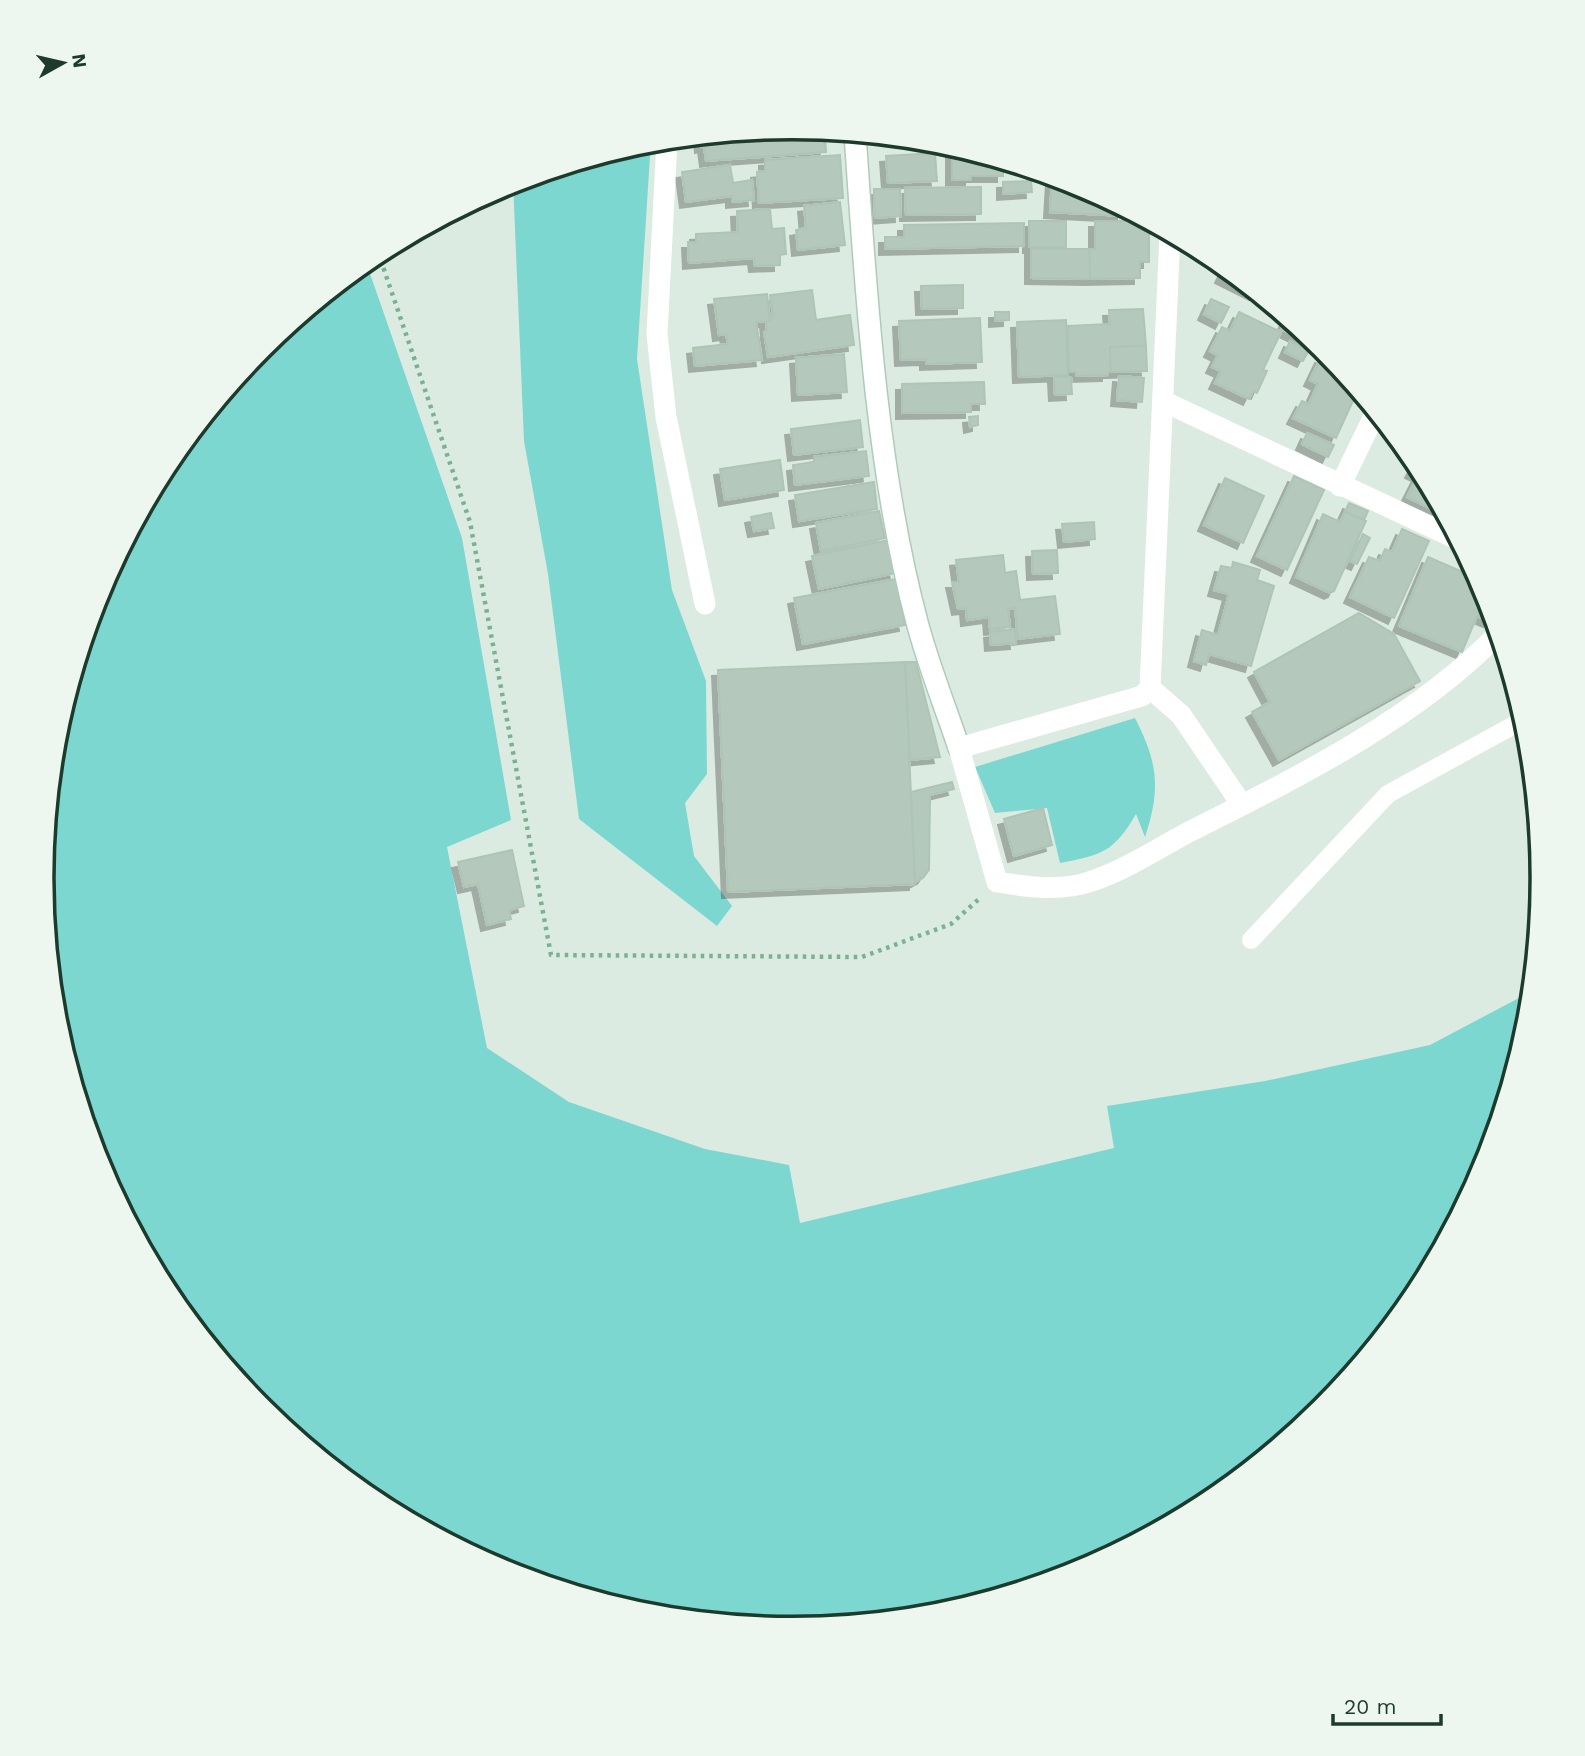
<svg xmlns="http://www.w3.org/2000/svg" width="1585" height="1756" font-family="'Work Sans',sans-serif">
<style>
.water{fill:#7dd7d1}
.building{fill:#b5c8bc;stroke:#aec5b6;stroke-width:2;filter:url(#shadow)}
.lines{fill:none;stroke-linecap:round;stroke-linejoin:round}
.secondary-casing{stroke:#aecbba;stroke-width:24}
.path{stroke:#79b293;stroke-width:4.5;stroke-dasharray:3.5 5;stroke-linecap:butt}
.service{stroke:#fff;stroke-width:18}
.minor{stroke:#fff;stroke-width:21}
.secondary{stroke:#fff;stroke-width:21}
.rim{fill:none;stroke:#1d3b2c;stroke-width:3.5}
</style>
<defs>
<filter id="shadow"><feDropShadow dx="-6" dy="6" stdDeviation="0" flood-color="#0004"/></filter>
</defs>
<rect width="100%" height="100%" fill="#dcebe1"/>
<g class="water">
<polygon points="651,141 637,359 672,590 706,681 707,774 685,803 694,856 732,906 717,926 579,819 548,574 524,441 513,182"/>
<polygon points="366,262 462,538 511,820 447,847 487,1048 569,1102 705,1149 789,1165 800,1223 1114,1148 1107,1106 1265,1081 1430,1045 1532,991 1528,1025 1486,1166 1416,1295 1323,1409 1209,1502 1079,1572 939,1614 792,1628 646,1614 505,1571 375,1502 262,1408 168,1295 140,1242 99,1165 56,1024 42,878 57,731 99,590 169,461 262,347"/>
<path d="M1135,718C1158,763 1161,789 1145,837L1136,814C1114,852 1102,855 1060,863L1047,808L995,813L975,767Z"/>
</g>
<g class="building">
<polygon points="796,128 816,130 817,138 825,138 826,152 706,161 704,146 701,147 700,137 759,131 760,142 775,141 774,129"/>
<polygon points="952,152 972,152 1003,161 1003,176 971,176 971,180 952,180"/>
<polygon points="935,153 937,181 888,183 886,156"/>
<polygon points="840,155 843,198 759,203 757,172 765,171 765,160"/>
<polygon points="730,165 733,183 752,180 754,200 732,202 732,196 686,202 682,172"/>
<polygon points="1052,178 1080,185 1123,208 1123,216 1050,212"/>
<polygon points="1031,181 1032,192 1003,194 1003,182"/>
<polygon points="981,187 981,214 906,215 905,188"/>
<polygon points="874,189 900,189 901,216 875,218"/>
<polygon points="840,202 845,245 798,250 796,230 806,228 804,206"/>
<polygon points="770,209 772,229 784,228 786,254 780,255 780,265 755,266 754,258 689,263 688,242 696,242 696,234 738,232 737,211"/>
<rect x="1029" y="221" width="37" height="26"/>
<polygon points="1095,221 1149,221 1149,262 1140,262 1140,278 1090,279 1089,249 1095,249"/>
<polygon points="1024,223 1024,246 885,249 885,237 904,237 904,225"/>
<polygon points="1031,249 1089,249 1090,279 1031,278"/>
<polygon points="1226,267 1256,292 1255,294 1221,277"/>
<polygon points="963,285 963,308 922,309 921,286"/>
<polygon points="812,290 816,320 850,315 854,345 768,357 764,332 767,331 766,321 773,315 770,295"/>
<polygon points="767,294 770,321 756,322 762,360 695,366 693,348 728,344 726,334 719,335 714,299"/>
<polygon points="1211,299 1229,307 1221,323 1204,314"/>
<polygon points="1143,309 1146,346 1110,347 1111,372 1108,372 1108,375 1076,376 1076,372 1069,372 1068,326 1110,324 1109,310"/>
<polygon points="995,312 1009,312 1009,320 995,321"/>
<polygon points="1239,312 1281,332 1263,370 1267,371 1257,393 1253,391 1249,399 1215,383 1221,371 1212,367 1218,355 1210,351 1222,327 1230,331"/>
<polygon points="980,318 982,362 926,364 926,359 901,360 899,321"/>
<polygon points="1287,318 1310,337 1308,342 1281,329"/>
<polygon points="1066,320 1068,375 1019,377 1017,322"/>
<polygon points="1290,341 1309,350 1303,361 1285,352"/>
<polygon points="1146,346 1147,371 1111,372 1110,347"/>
<polygon points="844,354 847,392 798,395 796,358"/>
<polygon points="1321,357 1338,365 1358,390 1336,438 1293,418 1302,401 1309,404 1318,384 1310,380"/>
<polygon points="1119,376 1144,378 1142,402 1117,400"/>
<polygon points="1054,377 1071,377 1072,394 1055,395"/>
<polygon points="984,382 985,404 971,404 971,412 902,413 902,384"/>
<polygon points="978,416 978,425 970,427 969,417"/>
<polygon points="860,420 863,447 794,455 791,429"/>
<polygon points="1307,433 1334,445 1328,457 1302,444"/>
<polygon points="866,451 869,476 795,485 793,465 814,462 814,457"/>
<polygon points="780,460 784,490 725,500 720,469"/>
<polygon points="1417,461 1426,479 1411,472"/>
<polygon points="1418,475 1426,479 1446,516 1407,497"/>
<polygon points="1294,476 1324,490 1287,570 1257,556"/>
<polygon points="1225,478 1264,496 1243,543 1204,525"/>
<polygon points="874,482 877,509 799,521 795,495"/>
<polygon points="1349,503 1368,511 1364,520 1345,512"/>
<polygon points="879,511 885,538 821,551 816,523"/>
<polygon points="1345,512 1366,521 1334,591 1330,593 1296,577 1323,514 1340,522"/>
<polygon points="771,513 774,528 754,531 751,517"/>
<polygon points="1094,522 1095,539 1064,542 1062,524"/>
<polygon points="1402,529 1429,541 1394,618 1350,597 1369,557 1380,561 1385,549 1392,552"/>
<polygon points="1363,534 1370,538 1357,564 1350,561"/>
<polygon points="889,540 896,573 819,589 812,556"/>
<polygon points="1057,550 1058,573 1033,574 1032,551"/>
<polygon points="1003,555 1005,573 1016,571 1020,600 1055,596 1060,634 1018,639 1015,608 1008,609 1010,627 990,629 989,617 967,620 966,608 958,609 952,582 959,582 956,560"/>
<polygon points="1428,557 1479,579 1486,591 1493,613 1489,621 1477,616 1462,652 1399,626"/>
<polygon points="1233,562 1260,570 1257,580 1274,586 1251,666 1209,654 1206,665 1194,661 1202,630 1218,635 1229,594 1214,590 1221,566 1232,568"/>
<polygon points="896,579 905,625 803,644 794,598"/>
<polygon points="1359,613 1394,634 1420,681 1279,760 1252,712 1270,702 1254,672"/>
<polygon points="1015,629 1016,643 991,645 990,632"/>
<polygon points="905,662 915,884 728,892 718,670"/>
<polygon points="905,662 916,662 940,757 910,760"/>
<polygon points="952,782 954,789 930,795 929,870 923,878 915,882 911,792"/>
<polygon points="1043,808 1052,845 1014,856 1004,819"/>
<polygon points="512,850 524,906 509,910 511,919 487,925 478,884 464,887 458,862"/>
</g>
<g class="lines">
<g class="secondary-casing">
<path id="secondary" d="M855,134C866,292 876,468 917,622C928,664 945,706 959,748"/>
</g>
<polyline class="path" points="378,252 470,522 551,955 862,957 951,924 979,899"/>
<polyline class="service" points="1251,940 1388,794 1525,719"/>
<g class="minor">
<polyline points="667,140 657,334 666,417 705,604"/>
<path d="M1170,233L1150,688L1142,696L959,748L997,882C1028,887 1062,892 1092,881C1125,870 1157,849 1187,833C1294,779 1415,720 1499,633"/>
<polyline points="1165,402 1459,540"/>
<polyline points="1340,486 1376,412"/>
<polyline points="1150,688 1181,715 1242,805"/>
</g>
<use href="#secondary" class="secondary"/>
</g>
<path d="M0 0H1585V1756H0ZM54 878a738 738 0 1 1 1476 0a738 738 0 1 1-1476 0Z" fill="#edf7f0" fill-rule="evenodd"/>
<path class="rim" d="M54 878a738 738 0 1 1 1476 0a738 738 0 1 1-1476 0Z"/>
<g transform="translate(63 63) rotate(82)" stroke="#edf7f0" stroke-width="5" paint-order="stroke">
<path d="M0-5L12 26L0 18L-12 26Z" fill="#1d3b2c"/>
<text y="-10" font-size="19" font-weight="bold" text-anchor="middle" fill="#1d3b2c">N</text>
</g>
<path d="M1333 1714v10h108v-10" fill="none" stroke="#1d3b2c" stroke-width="3.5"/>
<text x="1344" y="1714" font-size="21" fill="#1d3b2c" stroke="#edf7f0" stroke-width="5" paint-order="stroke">20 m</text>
</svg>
